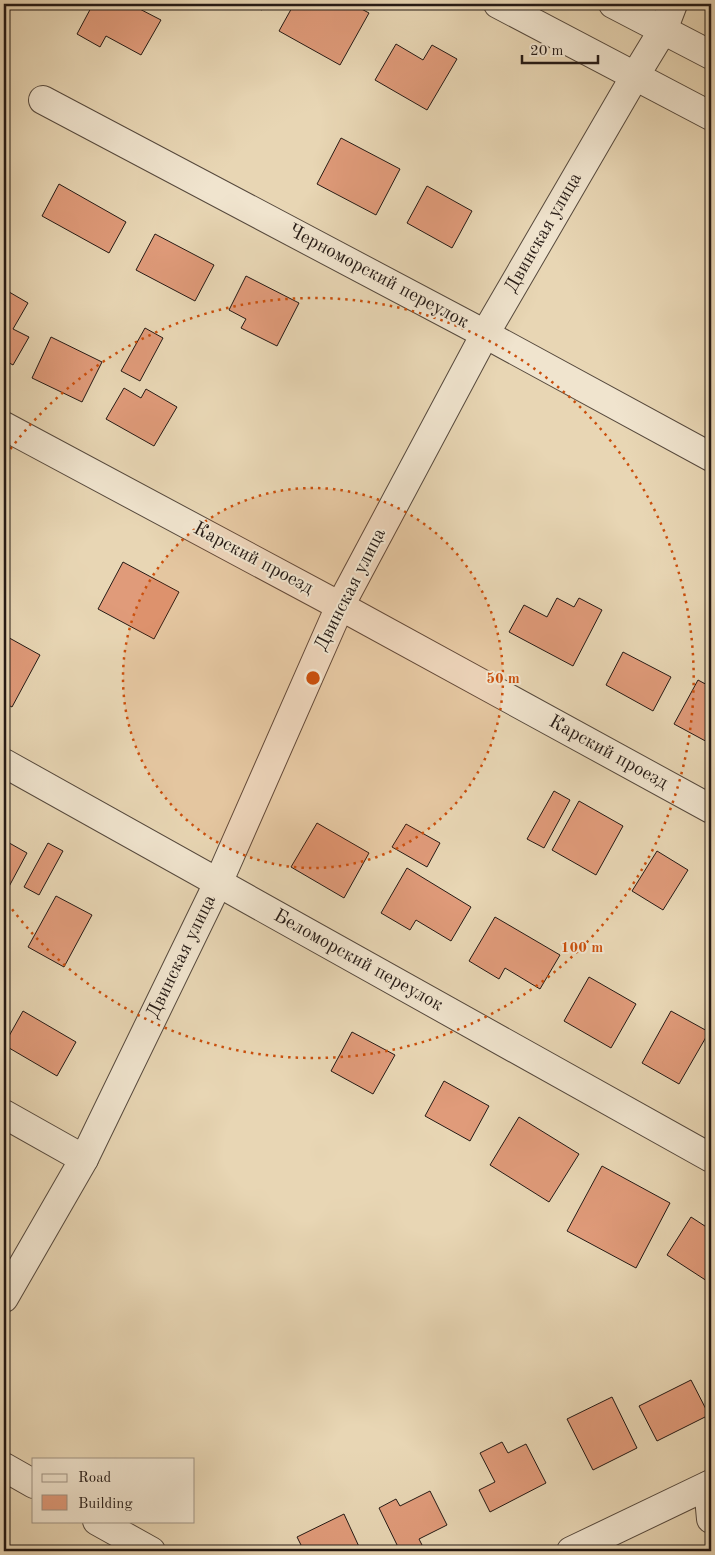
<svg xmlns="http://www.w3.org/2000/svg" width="715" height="1555" font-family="'Old Standard TT',serif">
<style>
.building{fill:#e09b7a;stroke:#251a15}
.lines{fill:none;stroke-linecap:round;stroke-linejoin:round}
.minor-casing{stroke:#56493d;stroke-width:30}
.minor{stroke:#f0e4ce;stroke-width:28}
.ring{fill:none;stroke:#cb500d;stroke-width:2.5;stroke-dasharray:2.5 5}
.labels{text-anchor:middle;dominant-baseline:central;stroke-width:4;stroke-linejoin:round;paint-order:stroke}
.street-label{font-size:19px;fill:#251a15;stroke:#f0e4ce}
.centre{fill:#cb500d;stroke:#f0e4ce;stroke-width:2.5}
.ring-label{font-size:15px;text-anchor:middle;font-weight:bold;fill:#cb500d;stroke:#f0e4ce;stroke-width:4;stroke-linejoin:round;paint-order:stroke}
</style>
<rect width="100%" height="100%" fill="#e8d6b4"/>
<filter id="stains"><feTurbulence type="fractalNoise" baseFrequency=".004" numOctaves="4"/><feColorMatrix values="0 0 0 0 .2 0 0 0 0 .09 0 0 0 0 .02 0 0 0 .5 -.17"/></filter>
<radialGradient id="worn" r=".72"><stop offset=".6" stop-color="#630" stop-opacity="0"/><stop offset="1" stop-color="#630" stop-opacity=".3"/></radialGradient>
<g class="building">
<polygon points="93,4 130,4 161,20 141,55 106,36 100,47 77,34"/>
<polygon points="250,4 266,4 262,10"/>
<polygon points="294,4 352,4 369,13 340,65 279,31"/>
<polygon points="396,44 423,60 432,45 457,59 427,110 375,80"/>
<polygon points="341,138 400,169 376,215 317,184"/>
<polygon points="59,184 126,222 109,253 42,216"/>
<polygon points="427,186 472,211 452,248 407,223"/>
<polygon points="155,234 214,265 195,301 136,270"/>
<polygon points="246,276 299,303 277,346 241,328 246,319 229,310"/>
<polygon points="4,289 28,303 13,329 29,337 13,365 4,360"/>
<polygon points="145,328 163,338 140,381 121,371"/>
<polygon points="51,337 102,362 82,402 32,378"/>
<polygon points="124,388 141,398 146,389 177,407 154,446 106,419"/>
<polygon points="123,562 179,592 154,639 98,609"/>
<polygon points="557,598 574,607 579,598 602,610 573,666 509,632 524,605 547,617"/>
<polygon points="4,635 40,655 12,707 4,703"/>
<polygon points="623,652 671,677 653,711 606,685"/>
<polygon points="698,680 711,687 711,744 674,724"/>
<polygon points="554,791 570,800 544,848 527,839"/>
<polygon points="579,801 623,826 596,875 552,850"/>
<polygon points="317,823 369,853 344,898 291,867"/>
<polygon points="406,824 440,843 427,867 392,847"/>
<polygon points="4,840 27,853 5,894 4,893"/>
<polygon points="48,843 63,851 39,895 24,887"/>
<polygon points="657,851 688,870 663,910 632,891"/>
<polygon points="407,868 471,907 451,941 416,920 410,930 381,913"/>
<polygon points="56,896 92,915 64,967 28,947"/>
<polygon points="495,917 560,955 540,989 505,968 499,979 469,961"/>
<polygon points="589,977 636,1004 611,1048 564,1021"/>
<polygon points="23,1011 76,1042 57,1076 4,1045"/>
<polygon points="671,1011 709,1032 679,1084 642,1063"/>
<polygon points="352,1032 395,1055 373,1094 331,1071"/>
<polygon points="444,1081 489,1106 470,1141 425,1116"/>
<polygon points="519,1117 579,1154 549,1202 490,1165"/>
<polygon points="602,1166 670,1203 636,1268 567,1231"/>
<polygon points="691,1217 711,1230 711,1274 707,1281 667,1255"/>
<polygon points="691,1380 709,1415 657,1441 639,1406"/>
<polygon points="612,1397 637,1448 593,1470 567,1419"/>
<polygon points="502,1442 508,1453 526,1444 546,1483 490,1512 479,1490 495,1482 480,1453"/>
<polygon points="430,1491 447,1525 419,1539 423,1547 415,1551 400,1551 379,1508 396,1499 400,1506"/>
<polygon points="344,1514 361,1551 304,1551 297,1537"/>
</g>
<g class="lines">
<g class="minor-casing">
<g id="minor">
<polyline points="498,4 711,116"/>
<polyline points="613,4 711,55"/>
<polyline points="43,100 485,334 711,457"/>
<polyline points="4,426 340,606 711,809"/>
<polyline points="4,763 711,1158"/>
<polyline points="4,1114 84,1159"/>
<polyline points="4,1298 84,1159 218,883 340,606 485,334 635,76 663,30 673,4"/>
<polyline points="4,1467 34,1484"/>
<polyline points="708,1486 711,1519"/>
<polyline points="97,1521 151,1551"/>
<polyline points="571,1551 711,1484"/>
</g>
</g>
<use href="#minor" class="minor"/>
</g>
<circle cx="313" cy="678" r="190" fill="#cb500d" fill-opacity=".12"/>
<g class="ring">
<circle cx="313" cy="678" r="190"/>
<path d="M6 455A380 380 0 1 1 6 901"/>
</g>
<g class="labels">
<g class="street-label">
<text transform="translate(544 233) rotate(-60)">Двинская улица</text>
<text transform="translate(378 277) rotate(28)">Черноморский переулок</text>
<text transform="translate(253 559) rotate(28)">Карский проезд</text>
<text transform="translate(351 590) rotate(-63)">Двинская улица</text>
<text transform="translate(608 753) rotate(29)">Карский проезд</text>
<text transform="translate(182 957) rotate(-64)">Двинская улица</text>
<text transform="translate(358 961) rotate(29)">Беломорский переулок</text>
</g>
</g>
<circle cx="313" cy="678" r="8" class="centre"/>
<g class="ring-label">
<text x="503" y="683">50 m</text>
<text x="582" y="952">100 m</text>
</g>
<rect width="715" height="1555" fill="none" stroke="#e8d6b4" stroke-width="20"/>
<rect x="5" y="5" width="705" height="1545" fill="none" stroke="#251a15" stroke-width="2.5"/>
<rect x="10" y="10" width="695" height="1535" fill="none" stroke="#251a15"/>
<rect x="32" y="1458" width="162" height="65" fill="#f0e4ce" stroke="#9f9384"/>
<rect x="42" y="1474" width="25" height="8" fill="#f0e4ce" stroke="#9f9384"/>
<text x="78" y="1482" font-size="15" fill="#251a15">Road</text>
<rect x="42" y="1495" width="25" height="15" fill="#e09b7a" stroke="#9f9384"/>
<text x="78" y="1508" font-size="15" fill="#251a15">Building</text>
<path d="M522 55v8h76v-8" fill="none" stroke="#251a15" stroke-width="2.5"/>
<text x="530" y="55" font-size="15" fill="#251a15" stroke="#f0e4ce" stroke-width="4" paint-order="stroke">20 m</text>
<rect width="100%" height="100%" filter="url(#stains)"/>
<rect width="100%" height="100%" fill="url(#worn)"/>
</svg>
